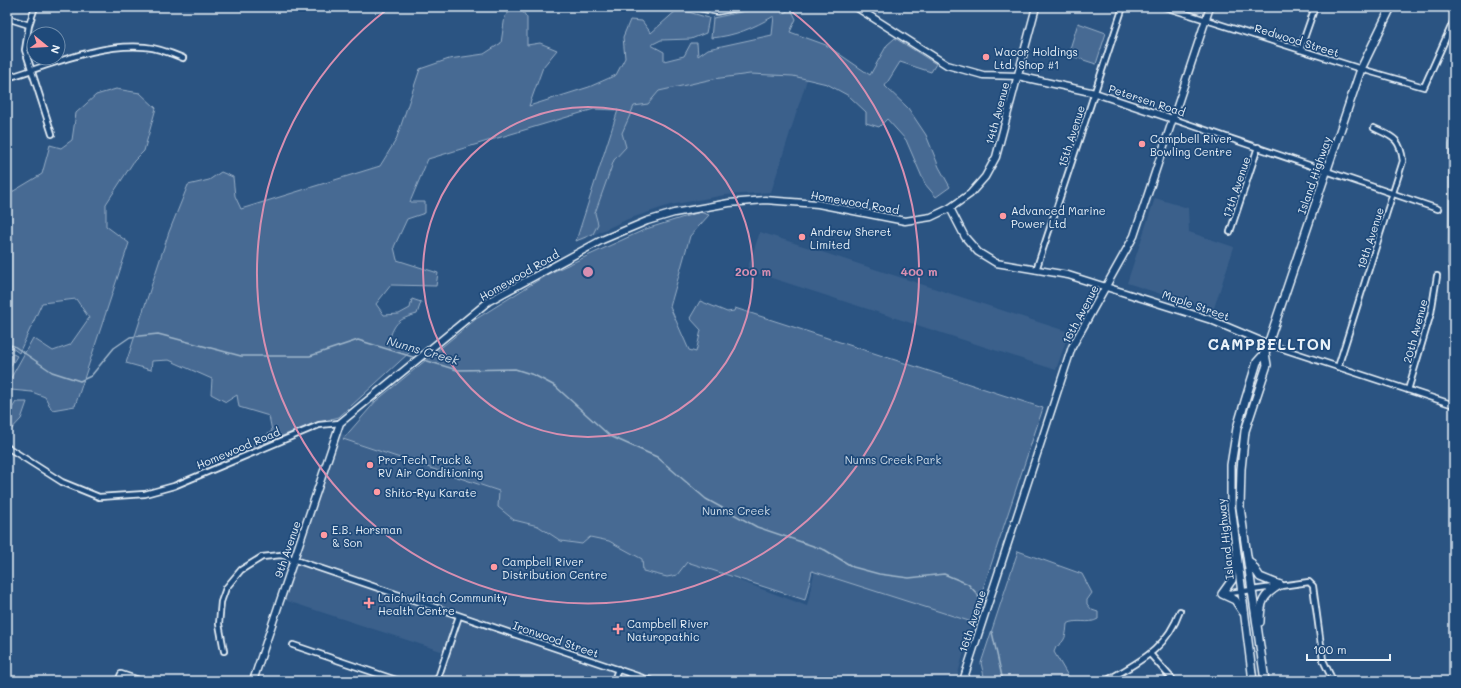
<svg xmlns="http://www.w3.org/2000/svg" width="1461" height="688" font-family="Mali,sans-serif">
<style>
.built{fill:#3a608b}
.green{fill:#476b93;stroke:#98aec6}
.water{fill:#708ead;stroke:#a0b6cb}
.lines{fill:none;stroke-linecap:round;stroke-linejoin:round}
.stream{stroke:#a0b6cb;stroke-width:1.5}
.street-casing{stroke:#e8f1f8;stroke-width:8}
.secondary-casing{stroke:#e8f1f8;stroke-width:9}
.primary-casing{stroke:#e8f1f8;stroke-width:10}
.street{stroke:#1f4a7a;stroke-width:4.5}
.secondary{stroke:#1f4a7a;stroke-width:6}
.primary{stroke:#1f4a7a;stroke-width:7}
.ring{fill:none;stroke:#d78fb1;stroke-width:2}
.poi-dot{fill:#ff9aa2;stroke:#1f4a7a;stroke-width:1.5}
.labels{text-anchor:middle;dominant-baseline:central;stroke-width:3.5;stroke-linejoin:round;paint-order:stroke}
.street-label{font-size:11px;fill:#e8f1f8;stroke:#1f4a7a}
.poi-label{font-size:11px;fill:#e8f1f8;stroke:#1f4a7a;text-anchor:start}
.park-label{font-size:11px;fill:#d0dde9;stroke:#1f4a7a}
.water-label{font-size:12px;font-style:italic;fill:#d0dde9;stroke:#1f4a7a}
.district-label{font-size:15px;font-weight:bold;letter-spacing:1px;fill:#e8f1f8;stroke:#1f4a7a}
.centre{fill:#d78fb1;stroke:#1f4a7a;stroke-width:2}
.ring-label{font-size:12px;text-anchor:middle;font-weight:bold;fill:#d78fb1;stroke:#1f4a7a;stroke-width:3.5;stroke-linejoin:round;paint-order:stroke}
</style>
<rect width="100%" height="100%" fill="#2b5482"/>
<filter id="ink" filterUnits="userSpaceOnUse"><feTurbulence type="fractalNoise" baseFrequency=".025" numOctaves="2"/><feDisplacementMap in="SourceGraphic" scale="8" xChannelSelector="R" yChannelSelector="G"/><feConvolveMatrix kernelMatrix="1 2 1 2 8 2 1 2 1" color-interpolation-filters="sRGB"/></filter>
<g filter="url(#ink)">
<g class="built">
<polygon points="710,66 811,67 771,192 725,195 670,205 628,219 580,241 629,92"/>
<polygon points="1155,198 1188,208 1189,232 1234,247 1213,311 1127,283"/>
<polygon points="760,232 1069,332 1056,370 747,270"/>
<polygon points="337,432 536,504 807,606 817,560 972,622 956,681 440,681 447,653 281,599"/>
</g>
<g class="green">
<path d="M515,7H520L527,18V45L540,43L557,50L543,67L529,106L589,87L616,75L625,58L623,37L630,20L642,21L651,33L678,9L709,18L706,33L691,39L661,40L651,45L664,52V61L684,56L691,43H697L698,56L708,49L772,35L774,16C753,28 735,36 711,38L713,18L765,7H784L781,9L782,14L791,9L796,19L790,32L826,45L870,75L887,45L895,38L936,64L931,72L900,62L885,86L908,108L926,135L939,167L950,187L936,197L925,184L906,140L887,119L879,127L866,123V112L849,96L827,84L793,76L750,74L713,79L659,91L648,104L634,106L622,133L626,147L614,160L595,213L598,224L593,234L576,241L618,110L594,109L428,159L410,202H425V213L407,219L394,247L397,260L438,273L436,286L391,285L376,304L384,315L399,314L410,308L412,299L421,302L417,314C399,319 395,322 389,340L410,352L339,417L312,424L245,451L272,431L269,416L239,407L237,395L226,402L211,394L212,379L169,360L152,361L151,370L126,363L169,232L188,185L209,180L221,172L233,177L235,196L241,209L380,166L396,140L420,69L449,59L484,54L501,43L505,16Z"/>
<polygon points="1078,23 1106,33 1096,64 1068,55"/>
<polygon points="116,89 140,93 156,108 144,151 134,161 106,204 106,226 129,243 75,406 52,410 45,397 32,392 11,390 7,397 7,385 33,338 53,351 70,345 89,318 76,299 42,303 19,353 8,345 7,195 42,174 50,145 61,148 72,140 76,113 96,95"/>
<polygon points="700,212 709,215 690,236 670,307 689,350 696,352 701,330 690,318 700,301 727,312 734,311 735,308 1043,408 972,622 812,571 805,600 687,562 677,575 667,577 643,571 642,559 609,541 590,537 582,544 561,541 538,526 514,520 498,507 499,491 343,439 376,401 476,319 548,274 646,229"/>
<polygon points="7,351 17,356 7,372"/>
<polygon points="16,402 27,402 21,419 7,434 7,416"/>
<path d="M1018,551L1082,574L1092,593L1087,600V604L1092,610L1098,612V619C1088,625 1078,618 1067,624C1066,635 1066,641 1056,647L1054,652L1071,681H985L981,663Z"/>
</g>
<polygon class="water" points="1454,129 1454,306 1448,263 1449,144"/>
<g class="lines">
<g class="stream">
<polyline points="7,344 14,346 52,372 80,381 91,376 114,348 130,337 158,334 241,356 310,356 358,340 416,358"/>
<polyline points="421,359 457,370 515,369 534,375 555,386 610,436 657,457 706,499 757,527 825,550 853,567 879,574 909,578 944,574 968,584 978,595 982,610"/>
<polyline points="992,632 1003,681"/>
</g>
<g class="street-casing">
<g id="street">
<polyline points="35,7 29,25 25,50 52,134"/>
<polyline points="1165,7 1361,69 1424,87 1454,20"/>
<polyline points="7,18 29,25"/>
<polyline points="1300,50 1315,7"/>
<path d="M7,78C51,65 99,43 145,47C158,48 171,53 183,58"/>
<polyline points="1173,119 1438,209"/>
<polyline points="1230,232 1258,147"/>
<polyline points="1036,270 1123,7"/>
<polyline points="1268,344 1454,405"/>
<path d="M1338,367L1403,161C1400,138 1393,137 1374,128"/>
<polyline points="1408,390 1431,313 1437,276"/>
<polyline points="7,447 62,482 99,497 145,494 174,486 319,425 340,423"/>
<polyline points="1223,594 1309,582 1313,586 1323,660 1333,681"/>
<polyline points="293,645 399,681"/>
<polyline points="224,651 219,624 221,602 226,588 241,570 262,557 281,555 652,681"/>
<polyline points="1150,654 1174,681"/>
<polyline points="118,681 121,674 142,681"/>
<polyline points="437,681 459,616"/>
<polyline points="614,681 618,669"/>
<path d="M1106,681C1140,661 1166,650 1180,611"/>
</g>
</g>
<g class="secondary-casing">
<g id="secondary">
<polyline points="697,7 717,11 739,7"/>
<polyline points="856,7 947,65 983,75 1018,76 1095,93 1173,119"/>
<polyline points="950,208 965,237 978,252 996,263 1068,275 1211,320 1268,344"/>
<polyline points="253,681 340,423 489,301 602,240 647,221 674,213 729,203 765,200 818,204 905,221 931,217 950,208 970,194 985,177 996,157 1036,7"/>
<polyline points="963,681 1072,347 1134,236 1210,7"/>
</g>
</g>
<g class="primary-casing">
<g id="primary">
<polyline points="1233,560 1232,580 1222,594 1235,600 1243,612"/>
<polyline points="1250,562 1260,577 1280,585"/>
<path d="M1260,622C1260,602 1263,595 1280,585"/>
<polyline points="1253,681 1231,506 1231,465 1237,428 1245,401 1257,362 1265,353 1361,69 1391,7"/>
<polyline points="1265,681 1240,507 1241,469 1245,431 1267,365 1265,353"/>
</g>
</g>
<use href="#street" class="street"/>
<use href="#secondary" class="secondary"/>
<use href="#primary" class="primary"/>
</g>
</g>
<g class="ring">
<circle cx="588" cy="272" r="165"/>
<path d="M787 8A331 331 0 1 1 389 8"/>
</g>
<g class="poi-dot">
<circle cx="986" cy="57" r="4"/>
<circle cx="1142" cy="144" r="4"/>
<circle cx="1003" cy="216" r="4"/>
<circle cx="802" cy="237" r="4"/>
<circle cx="370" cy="465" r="4"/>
<circle cx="377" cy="492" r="4"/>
<circle cx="324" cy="535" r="4"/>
<circle cx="494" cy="567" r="4"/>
<path d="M367 597h4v4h4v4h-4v4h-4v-4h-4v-4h4z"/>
<path d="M616 623h4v4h4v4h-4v4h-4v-4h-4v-4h4z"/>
</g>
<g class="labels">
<g class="street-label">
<text transform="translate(1297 40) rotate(17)">Redwood Street</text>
<text transform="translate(1147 100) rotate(18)">Petersen Road</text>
<text transform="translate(997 113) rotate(-75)">14th Avenue</text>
<text transform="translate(1071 136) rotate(-72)">15th Avenue</text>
<text transform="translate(1314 175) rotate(-71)">Island Highway</text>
<text transform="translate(1236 187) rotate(-71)">17th Avenue</text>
<text transform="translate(855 202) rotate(10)">Homewood Road</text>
<text transform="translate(1370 238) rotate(-72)">19th Avenue</text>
<text transform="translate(519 275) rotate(-30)">Homewood Road</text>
<text transform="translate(1196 305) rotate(19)">Maple Street</text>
<text transform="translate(1080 314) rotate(-62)">16th Avenue</text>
<text transform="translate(1415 331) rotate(-75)">20th Avenue</text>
<text transform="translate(238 448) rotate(-23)">Homewood Road</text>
<text transform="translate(1225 539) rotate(-96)">Island Highway</text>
<text transform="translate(287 549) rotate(-71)">9th Avenue</text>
<text transform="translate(972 621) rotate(-72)">16th Avenue</text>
<text transform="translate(556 639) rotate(19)">Ironwood Street</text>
</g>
<g class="poi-label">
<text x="994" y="51">Wacor Holdings<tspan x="994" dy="13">Ltd. Shop #1</tspan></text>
<text x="1150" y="138">Campbell River<tspan x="1150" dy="13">Bowling Centre</tspan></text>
<text x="1011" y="210">Advanced Marine<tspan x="1011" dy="13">Power Ltd</tspan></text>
<text x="810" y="231">Andrew Sheret<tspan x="810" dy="13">Limited</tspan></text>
<text x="378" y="459">Pro-Tech Truck &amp;<tspan x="378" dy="13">RV Air Conditioning</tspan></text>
<text x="385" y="492">Shito-Ryu Karate</text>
<text x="332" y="529">E.B. Horsman<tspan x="332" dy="13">&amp; Son</tspan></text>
<text x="502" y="561">Campbell River<tspan x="502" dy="13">Distribution Centre</tspan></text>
<text x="378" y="597">Laichwiltach Community<tspan x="378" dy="13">Health Centre</tspan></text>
<text x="627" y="623">Campbell River<tspan x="627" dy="13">Naturopathic</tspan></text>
</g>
<g class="park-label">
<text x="893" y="459">Nunns Creek Park</text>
<text x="736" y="510">Nunns Creek</text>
</g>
<g class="water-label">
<text transform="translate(423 350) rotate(16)">Nunns Creek</text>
</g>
<g class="district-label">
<text x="1270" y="344">CAMPBELLTON</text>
</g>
</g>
<circle cx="588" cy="272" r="6" class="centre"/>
<g class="ring-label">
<text x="753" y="276">200 m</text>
<text x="919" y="276">400 m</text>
</g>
<rect width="1461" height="688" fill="none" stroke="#1f4a7a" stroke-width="24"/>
<rect x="12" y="12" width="1437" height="664" fill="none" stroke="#e8f1f8" stroke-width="1.5" filter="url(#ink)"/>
<g transform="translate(46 46) rotate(108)"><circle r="19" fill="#1f4a7a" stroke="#6f8dac"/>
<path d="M0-3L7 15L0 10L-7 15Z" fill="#ff9aa2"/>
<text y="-6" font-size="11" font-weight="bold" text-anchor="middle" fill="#e8f1f8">N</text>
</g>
<path d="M1307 654v6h83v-6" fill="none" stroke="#e8f1f8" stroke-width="2"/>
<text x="1313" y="654" font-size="12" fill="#e8f1f8" stroke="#1f4a7a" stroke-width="3" paint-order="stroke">100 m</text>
</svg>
